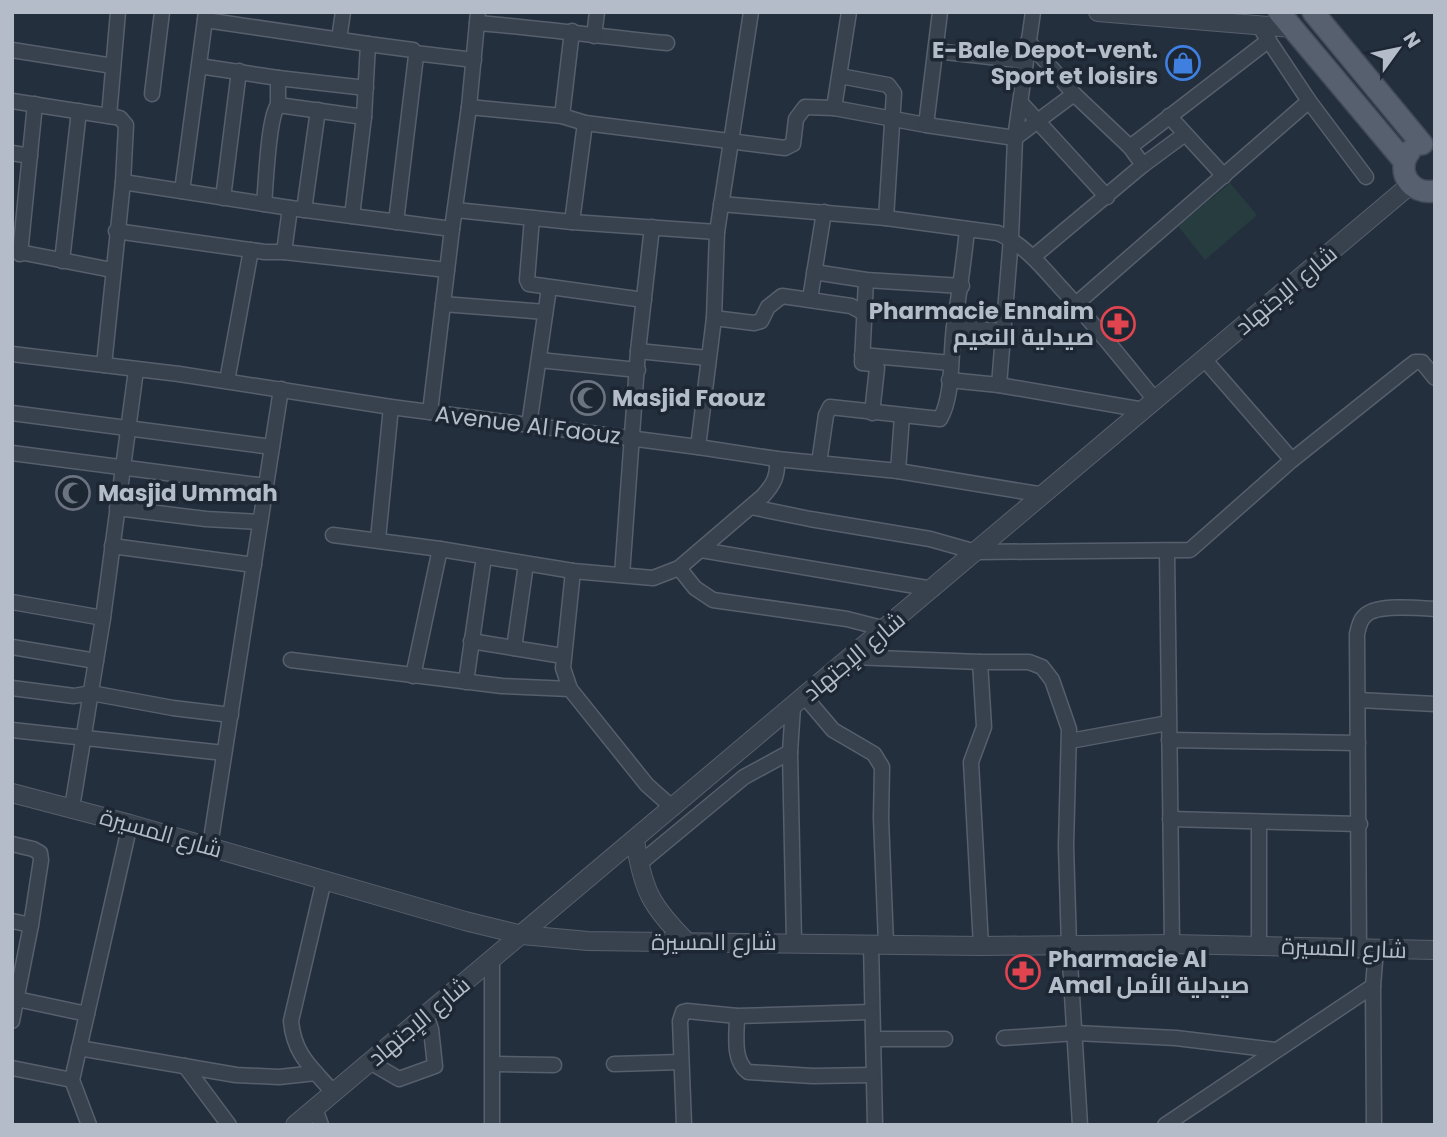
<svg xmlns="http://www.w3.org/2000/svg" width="1447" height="1137" font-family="Poppins,Cairo,sans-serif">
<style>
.green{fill:#263c3f}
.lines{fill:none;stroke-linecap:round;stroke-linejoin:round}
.minor-casing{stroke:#565f6c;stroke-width:17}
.tertiary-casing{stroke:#565f6c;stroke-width:20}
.primary-casing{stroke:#414a57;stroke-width:24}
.minor{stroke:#38414e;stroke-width:14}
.tertiary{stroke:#38414e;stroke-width:18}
.primary{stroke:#56606e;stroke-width:21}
.labels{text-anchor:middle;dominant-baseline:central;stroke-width:7;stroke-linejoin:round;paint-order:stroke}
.poi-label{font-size:23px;font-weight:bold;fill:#b4bcc9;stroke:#1d2633;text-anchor:start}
.street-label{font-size:23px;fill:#b4bcc9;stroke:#1d2633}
</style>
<rect width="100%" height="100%" fill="#242f3e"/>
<polygon class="green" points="1230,183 1257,215 1205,260 1178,226"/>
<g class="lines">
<g class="minor-casing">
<g id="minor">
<polyline points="205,20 368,44 364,117 352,216"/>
<path d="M477,23C541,28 604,37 667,43"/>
<polyline points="1263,32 1309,101 1366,177"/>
<polyline points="594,36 597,12"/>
<polyline points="339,39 343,12"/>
<polyline points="1028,41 1074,94 1130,147"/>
<polyline points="368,44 413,50 416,56 396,222"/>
<polyline points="12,50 113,66"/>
<polyline points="936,51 1025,61"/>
<polyline points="415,53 474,60"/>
<path d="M199,66L278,78V105C268,118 266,184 264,204"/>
<polyline points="840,76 888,85 894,93 886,218"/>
<polyline points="278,78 366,88"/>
<polyline points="152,94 162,12"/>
<polyline points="12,101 115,117 120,118 126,125 123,182 104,365"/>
<polyline points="1021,103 1107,197"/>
<polyline points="278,105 364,117"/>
<polyline points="469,107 562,116 585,123 785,148 793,144 796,119 805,107 834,108 926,125 1015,138 1074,94"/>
<polyline points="834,108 849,12"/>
<polyline points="109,116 118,12"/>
<polyline points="562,116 572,31"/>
<polyline points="1169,116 1224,176"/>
<polyline points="926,125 940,12"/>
<polyline points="12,153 30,156"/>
<polyline points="1143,165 1185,134"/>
<polyline points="123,182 290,208 452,229"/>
<polyline points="182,191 206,12"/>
<polyline points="223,198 239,71"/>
<path d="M721,204L886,218L998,233C1025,245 1043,268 1062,289C1095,325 1125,363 1156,401"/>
<polyline points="304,210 318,110"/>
<polyline points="456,210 572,222 717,232"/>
<polyline points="532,218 527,280 529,284 644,300"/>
<polyline points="572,222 585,123"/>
<polyline points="116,231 265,252 284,252 447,270"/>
<polyline points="14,251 112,270"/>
<polyline points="284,252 290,208"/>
<polyline points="20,254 35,104"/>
<polyline points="1033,257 1143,165 1130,147 1269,40"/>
<polyline points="62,261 79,111"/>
<polyline points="814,272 866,280 962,286"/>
<polyline points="866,280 862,363 872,364 877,368 872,413"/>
<polyline points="810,299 824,212"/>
<polyline points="443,304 545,312"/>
<polyline points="1076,304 1309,101"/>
<polyline points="714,318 754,323 761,321 768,307 782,296 851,306 864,313"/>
<polyline points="954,327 1003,331"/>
<polyline points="638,351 708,358"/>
<polyline points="12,354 179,374 391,407 698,447 777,459 898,471 1044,495"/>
<polyline points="862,355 951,363"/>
<polyline points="1204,359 1292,460"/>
<polyline points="539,360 638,370"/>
<polyline points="949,380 999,385 1144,410"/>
<polyline points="227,381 251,250"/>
<polyline points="999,385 1011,238 1015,138 1033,12"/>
<polyline points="430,412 452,229 469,107 478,12"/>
<polyline points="12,413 272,447"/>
<polyline points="529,425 549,288"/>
<polyline points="698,447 714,318 717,232 751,12"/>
<polyline points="12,453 266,486"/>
<path d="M819,463L826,415L830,407L940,419C954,395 950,354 954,327C959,294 964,262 967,229"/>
<polyline points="898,471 902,416"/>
<polyline points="751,507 810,519 930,539 976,552 1190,550 1292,460 1406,369 1415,362 1422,362 1435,378"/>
<polyline points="117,508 206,519 260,522"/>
<path d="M333,535L440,549L573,571L653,578L679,568L763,496C774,484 778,476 777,459"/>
<polyline points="378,539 391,407"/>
<polyline points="112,546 254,565"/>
<polyline points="701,550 933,589"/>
<polyline points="1167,552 1172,944"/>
<polyline points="679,568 695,588 713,600 847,619 886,629"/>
<polyline points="573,571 563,668 570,689 647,785 673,808"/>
<polyline points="622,575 638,351 652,227"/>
<polyline points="12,602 103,618"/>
<polyline points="471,641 563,656"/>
<polyline points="12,647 96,661"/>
<polyline points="514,648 526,564"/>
<polyline points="852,657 980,662 984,727 971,762 981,946"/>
<polyline points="291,660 502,686 570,689"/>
<polyline points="980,662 1029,662 1042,667 1052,680 1069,729 1066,846 1069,946 1080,1125"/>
<polyline points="413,676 440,549"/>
<polyline points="466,682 484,557"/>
<polyline points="12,688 74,696 91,693 173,708 231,715"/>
<polyline points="805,697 833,730 874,754 882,767 881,818 886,944"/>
<polyline points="1359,700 1435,704"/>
<polyline points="793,707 790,752 794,942"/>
<polyline points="12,730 224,753"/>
<polyline points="1169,740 1358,743"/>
<polyline points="1070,741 1168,723"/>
<polyline points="72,808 103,618 136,370"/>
<polyline points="1170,819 1360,824"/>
<polyline points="12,844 33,849 40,853 41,860 31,925 12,1021"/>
<polyline points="210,846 281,389"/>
<polyline points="639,864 744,777 790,752"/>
<path d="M324,880L291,1021C294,1055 312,1068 333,1092"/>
<polyline points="12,921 31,925"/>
<polyline points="871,944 875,1125"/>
<polyline points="1259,945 1259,822"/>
<path d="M1359,950L1357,634C1359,626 1360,619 1367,614C1380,604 1419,608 1435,609"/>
<polyline points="492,960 492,1125"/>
<polyline points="12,998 87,1014"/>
<path d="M737,1016C737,1034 732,1060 748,1072L813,1076L873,1075"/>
<polyline points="1004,1038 1076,1033 1176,1038 1275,1050"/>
<polyline points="874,1039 945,1039"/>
<polyline points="79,1048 236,1075 279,1077 316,1073"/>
<polyline points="370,1062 399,1079 435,1066 431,1029 426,1015"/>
<polyline points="493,1064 554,1065"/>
<polyline points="614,1064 681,1062"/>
<polyline points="185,1066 229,1125"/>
<polyline points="12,1068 72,1080"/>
<polyline points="315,1108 321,1125"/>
<polyline points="89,1125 72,1080 130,824"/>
<polyline points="684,1125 680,1021 683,1012 687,1011 737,1016 871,1012"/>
<polyline points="1165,1125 1373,986"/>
<polyline points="1374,1125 1373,986 1376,950"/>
</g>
</g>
<g class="tertiary-casing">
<g id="tertiary">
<polyline points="1098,12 1292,28"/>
<polyline points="12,793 130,824 465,921 522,935 588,941 981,946 1172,944 1435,950"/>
<path d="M635,840C643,891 651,906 687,942"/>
<polyline points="295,1125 1410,185"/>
</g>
</g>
<g class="primary-casing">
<g id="primary">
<polyline points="1279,12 1404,161"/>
<polyline points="1313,12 1422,144"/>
<path d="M1410,151C1395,171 1410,195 1435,191"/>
</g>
</g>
<use href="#minor" class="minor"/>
<use href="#tertiary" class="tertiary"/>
<use href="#primary" class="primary"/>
</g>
<defs>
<g id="shop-ring" transform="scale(1.75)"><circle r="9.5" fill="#1d2633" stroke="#3f7fe0" stroke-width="1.5"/><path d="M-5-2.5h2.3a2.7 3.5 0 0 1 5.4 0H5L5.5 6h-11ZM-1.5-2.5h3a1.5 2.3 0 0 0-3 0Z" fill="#3f7fe0"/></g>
<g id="pharmacy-ring" transform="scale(1.75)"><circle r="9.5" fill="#1d2633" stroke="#e0444e" stroke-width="1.5"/><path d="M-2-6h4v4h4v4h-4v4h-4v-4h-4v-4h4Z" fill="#e0444e"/></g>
<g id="mosque-ring" transform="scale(1.75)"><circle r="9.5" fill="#1d2633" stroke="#6b7280" stroke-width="1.5"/><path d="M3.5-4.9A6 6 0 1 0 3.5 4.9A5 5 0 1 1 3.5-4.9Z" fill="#6b7280"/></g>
</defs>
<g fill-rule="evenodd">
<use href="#shop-ring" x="1183" y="63"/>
<use href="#pharmacy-ring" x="1118" y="324"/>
<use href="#mosque-ring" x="588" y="398"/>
<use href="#mosque-ring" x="73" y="493"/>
<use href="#pharmacy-ring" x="1023" y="972"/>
</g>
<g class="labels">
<g class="poi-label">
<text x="1158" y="50" text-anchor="end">E-Bale Depot-vent.<tspan x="1158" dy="26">Sport et loisirs</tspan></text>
<text x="1094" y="311" text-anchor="end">Pharmacie Ennaim<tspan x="1094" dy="26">صيدلية النعيم</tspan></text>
<text x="612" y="398">Masjid Faouz</text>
<text x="98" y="493">Masjid Ummah</text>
<text x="1048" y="959">Pharmacie Al<tspan x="1048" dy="26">Amal صيدلية الأمل</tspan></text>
</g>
<g class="street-label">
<text transform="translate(1286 290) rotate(-40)">شارع الإجتهاد</text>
<text transform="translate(528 425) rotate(7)">Avenue Al Faouz</text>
<text transform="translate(854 656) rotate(-40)">شارع الإجتهاد</text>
<text transform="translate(161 833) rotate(16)">شارع المسيرة</text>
<text x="714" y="942">شارع المسيرة</text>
<text transform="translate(1344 948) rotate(2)">شارع المسيرة</text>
<text transform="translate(419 1021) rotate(-40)">شارع الإجتهاد</text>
</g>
</g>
<rect width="1447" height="1137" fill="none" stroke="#b4bcc9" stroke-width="28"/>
<g transform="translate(1398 49) rotate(57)" stroke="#1d2633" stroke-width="5" paint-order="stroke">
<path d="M0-5L12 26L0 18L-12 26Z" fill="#b4bcc9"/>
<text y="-10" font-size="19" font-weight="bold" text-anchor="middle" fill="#b4bcc9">N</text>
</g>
</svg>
